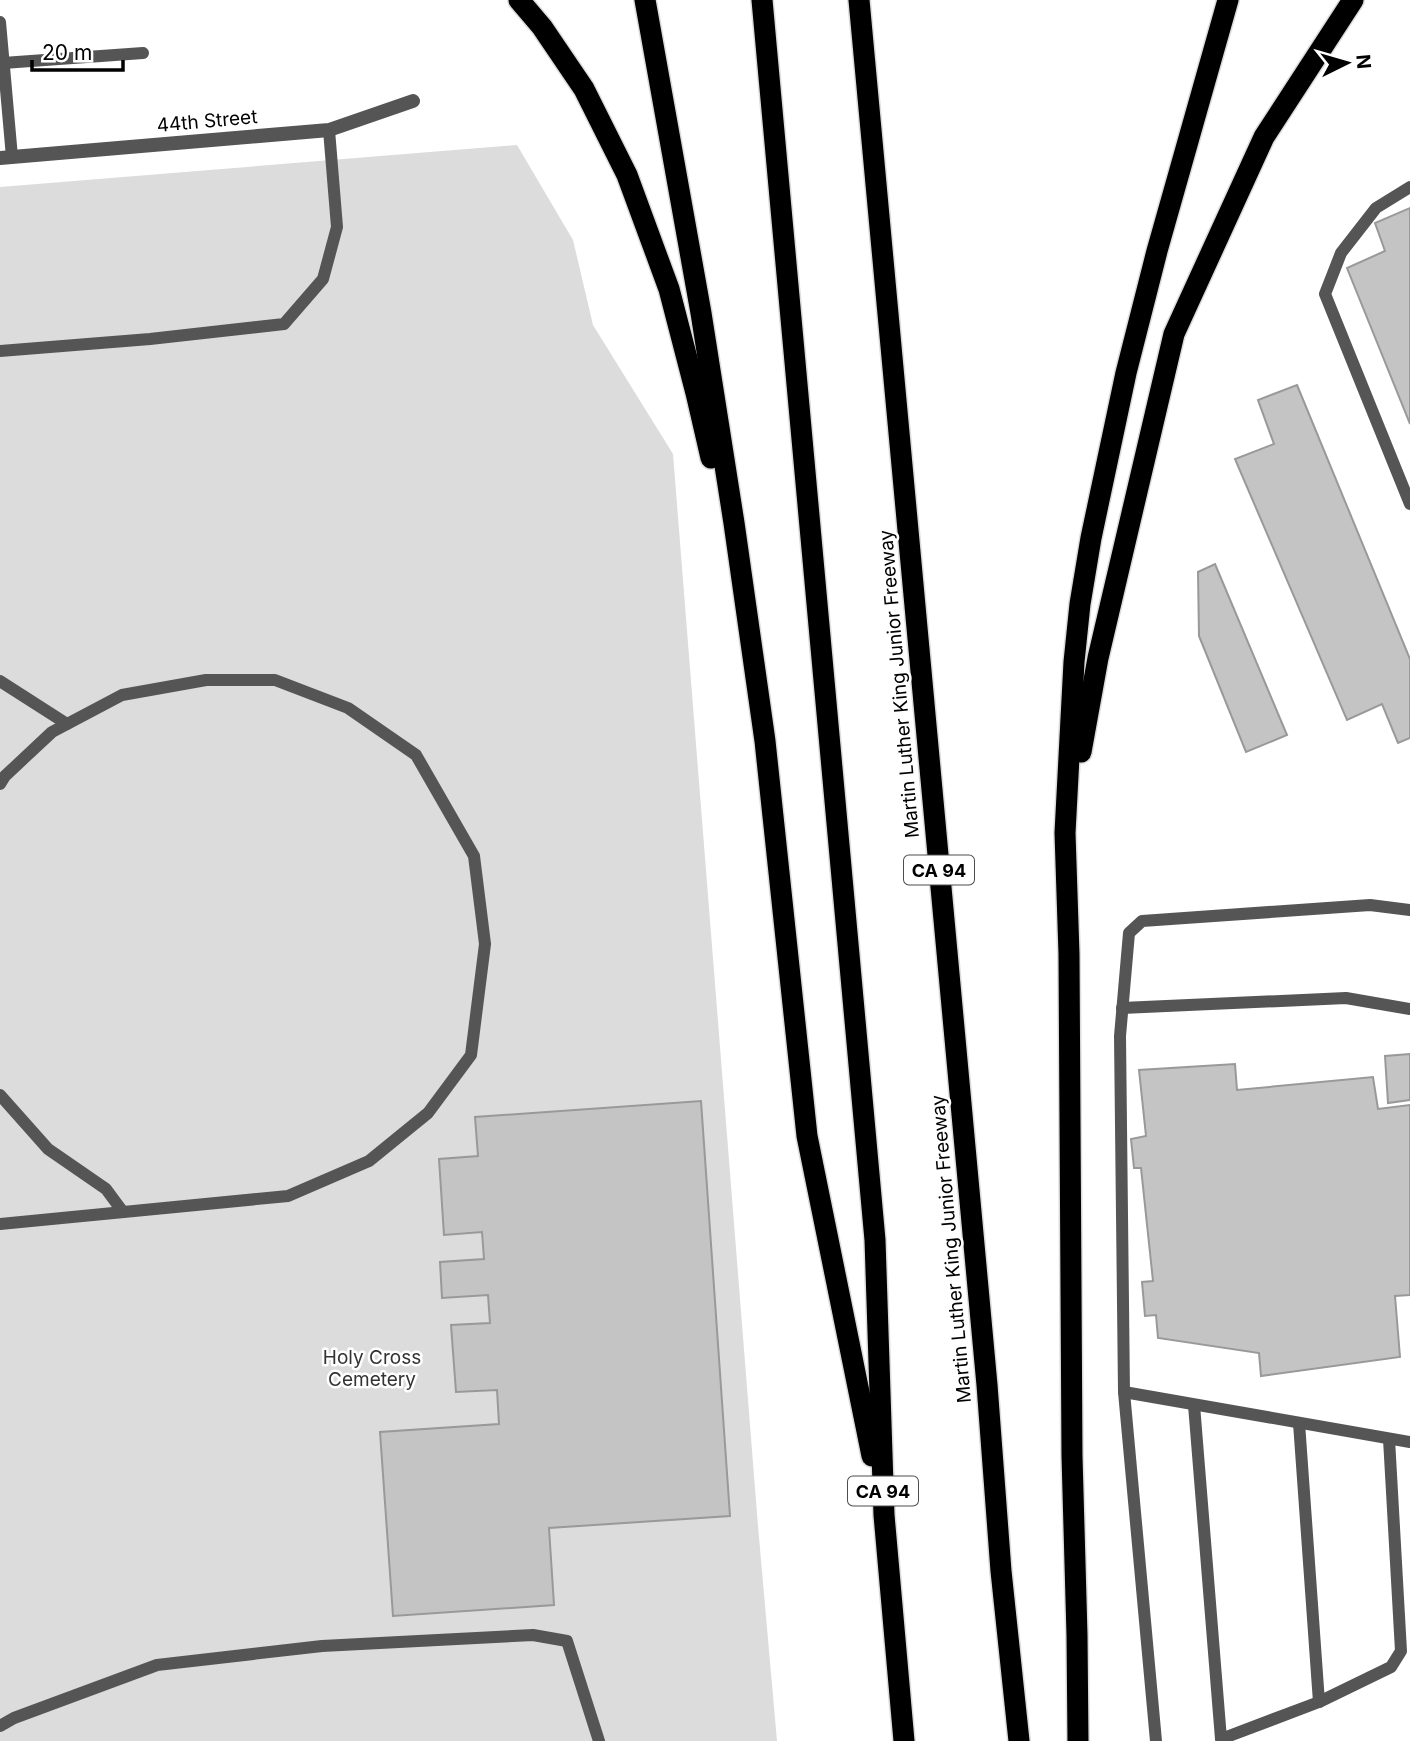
<svg xmlns="http://www.w3.org/2000/svg" width="1410" height="1741" font-family="Inter,sans-serif">
<style>
.green{fill:#dcdcdc}
.building{fill:#c4c4c4;stroke:#999;stroke-width:2}
.lines{fill:none;stroke-linecap:round;stroke-linejoin:round}
.highway-casing{stroke:#dbdbdb;stroke-width:24}
.lane{stroke:#555;stroke-width:12}
.street{stroke:#555;stroke-width:14}
.highway{stroke:#000;stroke-width:21}
.labels{text-anchor:middle;dominant-baseline:central;stroke-width:5;stroke-linejoin:round;paint-order:stroke}
.shield{fill:#fff;stroke:#4c4c4c;stroke-width:2}
.shield-label{font-size:18px;font-weight:bold;fill:#000}
.street-label{font-size:19px;fill:#000;stroke:#fff}
.park-label{font-size:19px;fill:#333;stroke:#fff}
</style>
<rect width="100%" height="100%" fill="#fff"/>
<polygon class="green" points="517,145 573,240 593,325 673,454 758,1526 777,1741 0,1741 0,187"/>
<g class="building">
<polygon points="1410,208 1410,424 1347,268 1385,251 1375,223"/>
<polygon points="1297,385 1410,659 1410,738 1398,743 1382,704 1347,720 1235,459 1274,444 1258,400"/>
<polygon points="1215,564 1287,735 1246,752 1199,636 1198,572"/>
<polygon points="1410,1054 1410,1100 1388,1103 1385,1056"/>
<polygon points="1235,1064 1237,1090 1373,1077 1378,1109 1410,1105 1410,1295 1395,1296 1400,1357 1261,1376 1259,1353 1158,1338 1156,1315 1145,1316 1142,1282 1153,1281 1141,1168 1134,1168 1131,1139 1146,1136 1139,1070"/>
<polygon points="701,1101 730,1516 549,1528 554,1605 393,1616 380,1432 499,1424 497,1390 456,1392 451,1325 490,1323 488,1295 442,1298 440,1262 484,1259 482,1232 444,1235 439,1159 478,1156 475,1117"/>
</g>
<g class="lines">
<g class="highway-casing">
<g id="highway">
<polyline points="519,0 542,27 584,89 627,175 669,289 696,393 711,458"/>
<polyline points="645,0 701,313 734,523 765,741 807,1136 872,1456"/>
<polyline points="762,0 875,1240 884,1515 904,1741"/>
<polyline points="859,0 987,1385 1001,1571 1019,1741"/>
<polyline points="1081,752 1098,658 1174,334 1264,137 1353,0"/>
<polyline points="1078,1741 1077,1635 1072,1456 1069,954 1065,833 1074,662 1080,604 1091,538 1126,373 1157,251 1228,0"/>
</g>
</g>
<g class="lane">
<polyline points="0,22 12,157"/>
<polyline points="3,63 143,53"/>
<polyline points="1410,187 1376,208 1341,253 1325,294 1410,504"/>
<polyline points="0,351 150,339 284,324 323,279 337,227 329,130"/>
<polyline points="0,681 67,724"/>
<polyline points="0,784 5,776 52,732 122,695 206,680 275,680 348,708 416,755 474,856 485,944 471,1055 428,1113 369,1161 288,1196 0,1224"/>
<polyline points="1122,1008 1346,998 1410,1009"/>
<polyline points="0,1095 48,1149 106,1189 123,1212"/>
<polyline points="1124,1392 1410,1442"/>
<polyline points="1194,1405 1221,1739 1319,1702 1391,1667 1401,1651 1389,1439"/>
<polyline points="1299,1423 1319,1702"/>
<polyline points="0,1726 14,1718 157,1665 322,1646 533,1635 567,1641 599,1741"/>
<polyline points="1156,1741 1124,1392 1120,1036 1129,933 1142,921 1370,905 1410,910"/>
</g>
<polyline class="street" points="0,158 329,130 413,101"/>
<use href="#highway" class="highway"/>
</g>
<g class="labels">
<g class="shield">
<rect x="904" y="855.5" width="70" height="29" rx="5"/>
<rect x="848" y="1476.5" width="70" height="29" rx="5"/>
</g>
<g class="shield-label">
<text x="939" y="870">CA 94</text>
<text x="883" y="1491">CA 94</text>
</g>
<g class="street-label">
<text transform="translate(207 121) rotate(-5)">44th Street</text>
<text transform="translate(899 684) rotate(-95)">Martin Luther King Junior Freeway</text>
<text transform="translate(951 1249) rotate(-95)">Martin Luther King Junior Freeway</text>
</g>
<g class="park-label">
<text x="372" y="1357">Holy Cross<tspan x="372" dy="22">Cemetery</tspan></text>
</g>
</g>
<g transform="translate(1347 63) rotate(85)" stroke="#ffffff" stroke-width="5" paint-order="stroke">
<path d="M0-5L12 26L0 18L-12 26Z" fill="#000000"/>
<text y="-10" font-size="19" font-weight="bold" text-anchor="middle" fill="#000000">N</text>
</g>
<path d="M32 60v10h91v-10" fill="none" stroke="#000000" stroke-width="3.5"/>
<text x="42" y="60" font-size="21" fill="#000000" stroke="#ffffff" stroke-width="5" paint-order="stroke">20 m</text>
</svg>
